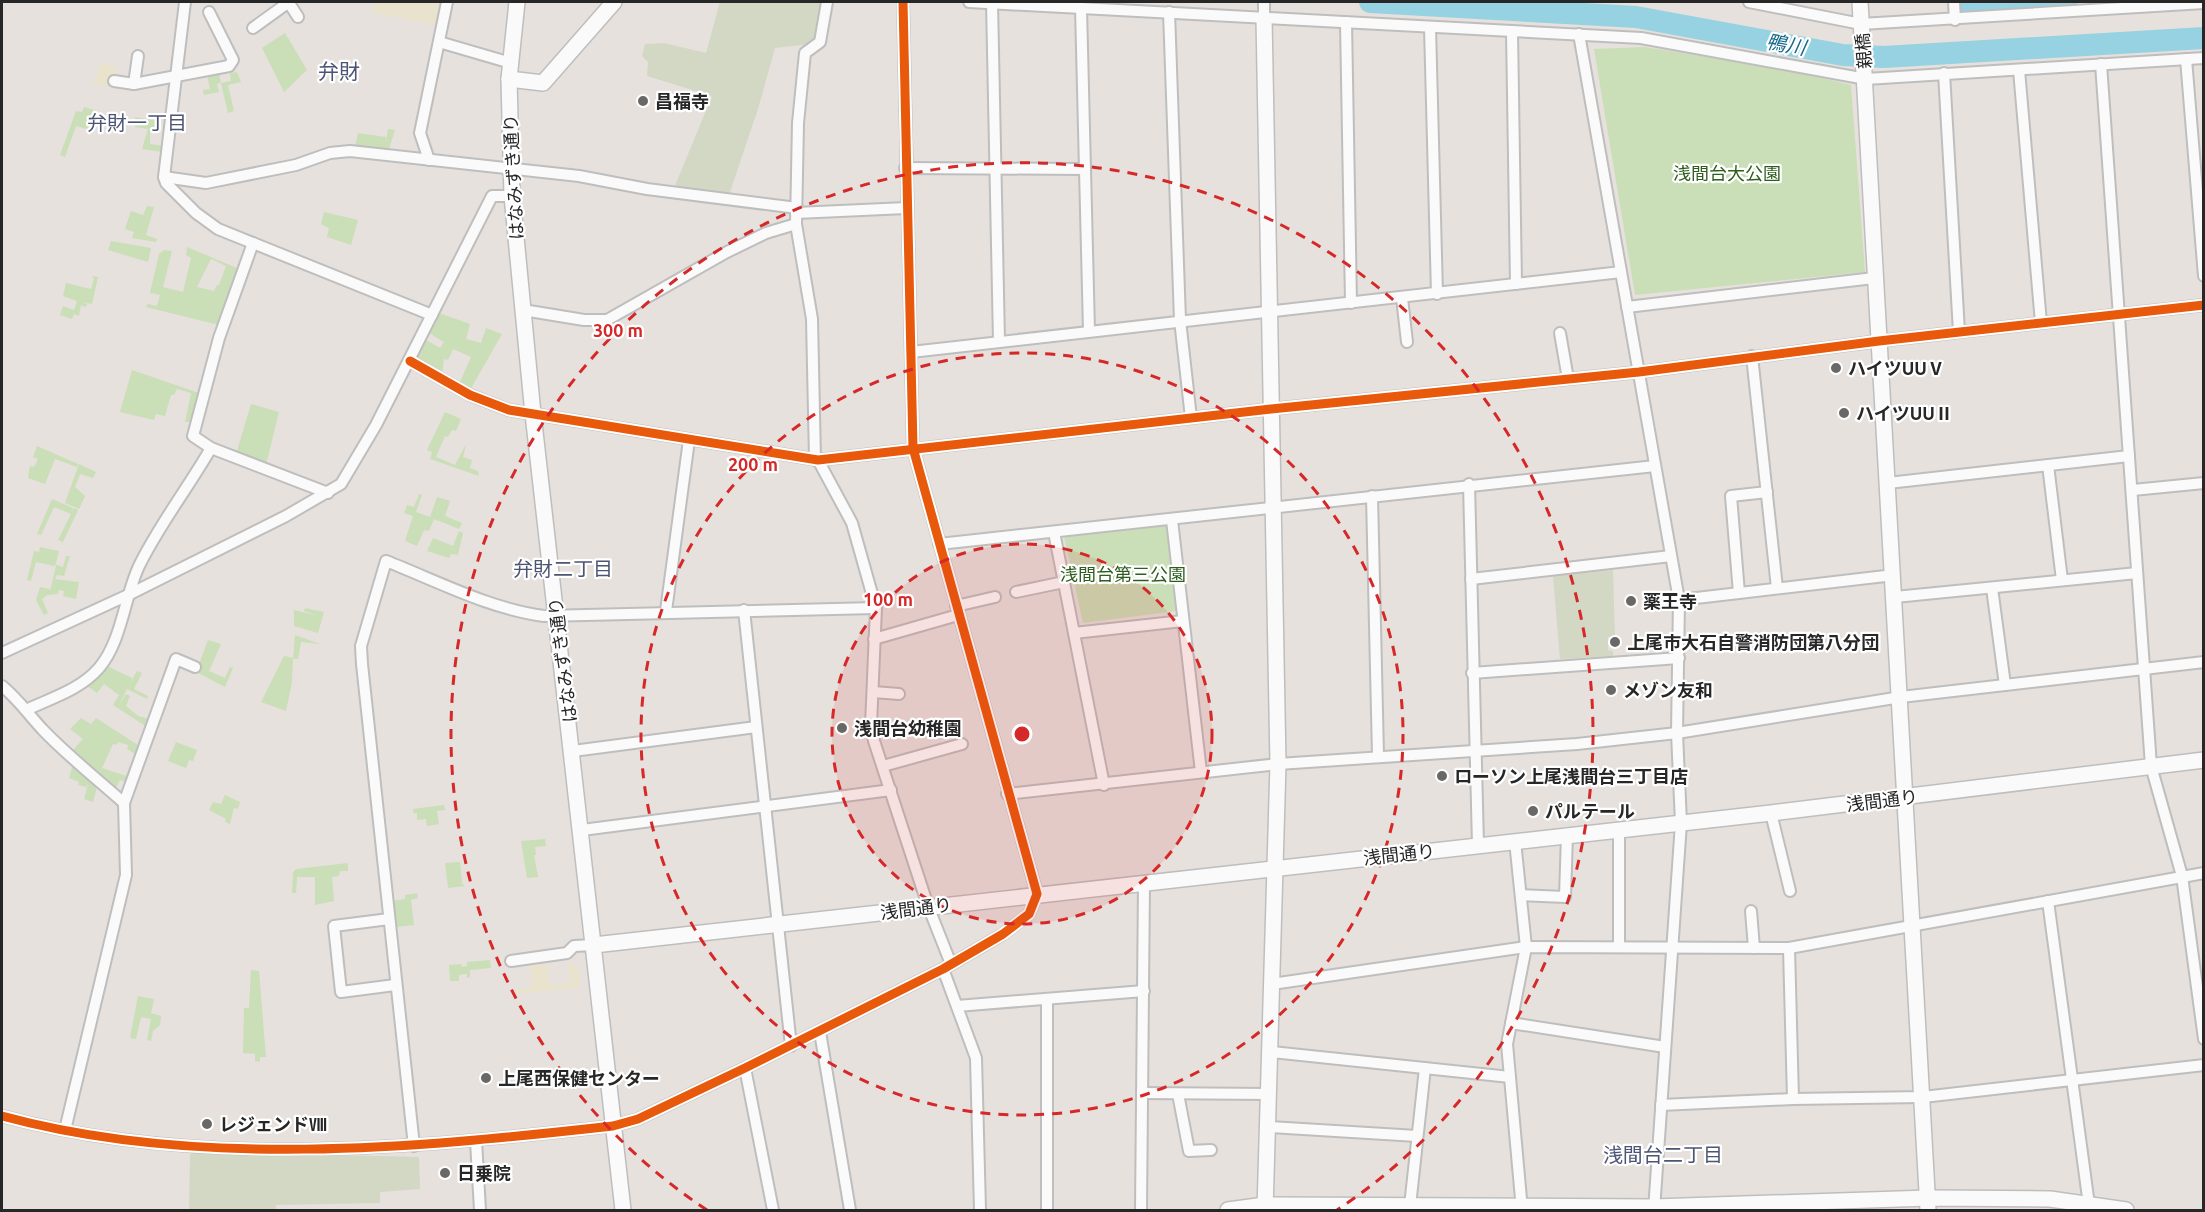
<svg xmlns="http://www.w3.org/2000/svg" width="2205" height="1212" font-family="Ubuntu,'Noto Sans JP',sans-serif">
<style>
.green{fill:#cadeb7;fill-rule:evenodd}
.sand{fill:#e9e2cc}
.cemetery{fill:#d3d8c5}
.water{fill:#96d2e2}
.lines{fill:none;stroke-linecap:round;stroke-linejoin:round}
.river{stroke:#96d2e2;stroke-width:22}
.street-casing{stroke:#bfbebe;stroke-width:14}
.secondary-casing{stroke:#bfbebe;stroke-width:18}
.street{stroke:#fbfafa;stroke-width:10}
.secondary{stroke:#fbfafa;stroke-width:15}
.cycleway-casing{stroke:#fff;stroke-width:13}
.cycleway{stroke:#e8590c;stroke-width:9}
.ring{fill:none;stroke:#d62828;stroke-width:3;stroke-dasharray:10 8}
.poi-dot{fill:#6a6866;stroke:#fff;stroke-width:2}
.labels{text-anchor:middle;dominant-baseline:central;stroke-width:4.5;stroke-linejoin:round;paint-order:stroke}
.street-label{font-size:18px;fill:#272727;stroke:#fff}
.poi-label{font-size:18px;font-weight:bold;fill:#272727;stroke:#fff;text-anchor:start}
.park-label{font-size:18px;fill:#2e5d1e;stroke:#fff}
.water-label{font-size:20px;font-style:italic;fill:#17698b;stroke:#fff}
.neighbourhood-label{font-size:20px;fill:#4c5574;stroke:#fff}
.quarter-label{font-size:21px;fill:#4c5574;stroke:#fff}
.centre{fill:#d62828;stroke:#fff;stroke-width:3}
.ring-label{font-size:18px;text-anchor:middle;font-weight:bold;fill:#d62828;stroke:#fff;stroke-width:4.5;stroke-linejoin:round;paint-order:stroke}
</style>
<rect width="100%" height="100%" fill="#e6e1dc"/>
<g class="green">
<polygon points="285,33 307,70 284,92 262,48"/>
<polygon points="1645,47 1788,70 1851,85 1865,272 1635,295 1594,49"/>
<polygon points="237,72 241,82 228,85 234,111 228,113 221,83 217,84 219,92 204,95 203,90 210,89 207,75 219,73 221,83 231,81 230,73"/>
<polygon points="84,107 94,110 87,129 76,126 65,157 60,155 76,111 82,112"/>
<polygon points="135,117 158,121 157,129 150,129 150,144 164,146 163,152 142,149 148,129 135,127"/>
<polygon points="388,129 395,130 388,152 355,147 358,133 386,137 385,147"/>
<polygon points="147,206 154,207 146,235 157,239 156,242 132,238 134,232 125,229 131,211 143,215"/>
<polygon points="324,212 358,220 351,245 327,237 329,228 321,224"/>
<polygon points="111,241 151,248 148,262 108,250"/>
<path d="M187,247L239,269L219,325L146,307L148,304L157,306L160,295L150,293L159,254L164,250L172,251L163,287L183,292L191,258L186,255ZM211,259L226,266L219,285H217L214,291L197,287Z"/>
<polygon points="92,276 98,277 92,304 83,302 87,304 86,307 81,305 79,316 74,314 72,319 60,315 63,306 74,310 77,301 63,296 66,283 91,289 94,279"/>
<polygon points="439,313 470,324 466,339 481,343 486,328 502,334 470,390 459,384 471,357 453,349 448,360 444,359 442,374 416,361 426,340 440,348 444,342 429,333"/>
<polygon points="132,370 199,393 191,422 185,422 191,393 177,389 174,395 171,395 165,416 156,414 154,420 120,412"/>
<polygon points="251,404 279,412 266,465 236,454"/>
<polygon points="445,412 461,419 456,431 452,430 448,437 445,436 436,457 455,465 466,444 463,457 472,460 470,468 478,471 479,476 430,459 432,452 427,450"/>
<polygon points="37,446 78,464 77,467 55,459 45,484 28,478 30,466 34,467 38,459 33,457"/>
<polygon points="79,464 96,472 93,478 80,474 75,487 85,496 79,509 65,503"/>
<polygon points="419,494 422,495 416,512 430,517 437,497 450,501 445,516 462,523 459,529 434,519 429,531 424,530 417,546 405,541 413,516 404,513 407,505 414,507"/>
<polygon points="52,499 73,508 72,511 74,508 78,510 63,542 58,540 71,514 54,507 41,535 37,534"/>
<polygon points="1169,524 1177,611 1083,623 1064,537"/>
<polygon points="459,531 463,533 458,555 451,554 449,558 427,551 433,538 453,546"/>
<polygon points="40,547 59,551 55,566 36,562 31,581 27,580 34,551 39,552"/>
<polygon points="66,556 70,556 64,576 57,575 55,579 79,582 76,599 63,596 64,591 59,590 58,594 47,595 42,599 48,613 44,615 36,600 40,587 50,589 50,592 56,565 63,567"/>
<polygon points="305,608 324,612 318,633 294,626 294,610 319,616 304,611"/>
<polygon points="295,635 320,644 301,642 298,659 293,659 292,682 286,711 261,702 284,656 293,658"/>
<polygon points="208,640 221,644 209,671 225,678 230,667 233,668 225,687 196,672"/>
<polygon points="107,666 132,678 131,682 137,671 142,673 134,689 148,696 147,699 127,689 118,707 126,694 130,696 126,706 138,716 150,719 147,727 113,705 119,695 104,684 97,693 87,686"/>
<path d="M81,718L91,724L96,718L141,747L128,783L120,780L116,788L73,750L83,739L70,729ZM118,742L128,745L127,749L137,755L135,762L132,761L126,776L102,768L113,744L117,745Z"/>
<polygon points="176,742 197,750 193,761 189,760 186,768 168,761"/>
<polygon points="73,765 97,787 93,802 84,799 88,784 86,787 78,785 79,782 69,778"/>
<polygon points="225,795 240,802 238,809 234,808 230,824 225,822 226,819 209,810 213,802 221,804"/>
<polygon points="444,805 445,810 437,811 439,824 427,826 426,819 417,820 417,813 413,813 413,809"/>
<polygon points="545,839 546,846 535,847 536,855 534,855 538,877 527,878 521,841"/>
<polygon points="460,862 462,883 465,886 448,888 445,863"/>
<polygon points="348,863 348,871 340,871 339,876 332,877 334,901 315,905 315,877 297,877 296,893 292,893 293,872 296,869"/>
<polygon points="417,893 418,898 411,900 414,925 396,927 393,901 405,899 405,895"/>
<polygon points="490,960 491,968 470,970 470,977 467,978 467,974 459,975 459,981 450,981 449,965 461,964 462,967 467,966 467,962"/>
<polygon points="251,970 259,971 266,1057 260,1057 260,1062 255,1061 255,1054 243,1053 244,1008 249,1008"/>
<polygon points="138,996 154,999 151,1013 161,1016 160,1025 153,1031 151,1041 147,1040 151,1019 141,1017 136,1039 130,1038"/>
</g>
<g class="sand">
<polygon points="375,2 441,2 435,25 371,12"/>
<polygon points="101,62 116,67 115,78 112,78 108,87 93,83"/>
<polygon points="568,961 579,970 580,987 518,994 517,989 532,987 530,965 547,964 549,985 570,983"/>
</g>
<g class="cemetery">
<polygon points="720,2 822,2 816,38 811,44 775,48 758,109 729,195 674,188 712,96 647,76 648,62 642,56 645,44 664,43 706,53"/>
<polygon points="1613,570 1615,636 1608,637 1608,650 1613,651 1613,656 1560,659 1553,576"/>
<polygon points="193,1152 419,1157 420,1189 380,1192 380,1203 276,1205 276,1210 189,1210 190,1155"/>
</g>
<polygon class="water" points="1959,2 2078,2 2078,6 1968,15 1960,10"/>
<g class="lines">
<polyline class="river" points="1370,2 1636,17 1843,55 1884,57 2204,38"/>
<g class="street-casing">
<g id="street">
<polyline points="185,2 164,177 166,183 196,213 218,229 432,315"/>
<polyline points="969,2 1641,38 1866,79 2204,58"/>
<polyline points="992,2 999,341"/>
<polyline points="1749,2 1861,24 2204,3"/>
<polyline points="1954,2 1955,20"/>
<polyline points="289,3 298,17"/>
<polyline points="1081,8 1089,331"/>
<polyline points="1169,12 1180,320 1191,418"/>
<polyline points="1264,18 1264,2"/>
<polyline points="1346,22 1351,303"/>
<polyline points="1430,27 1437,294"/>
<polyline points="253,28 289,2"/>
<polyline points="1512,31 1516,284"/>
<polyline points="1579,34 1679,600 1677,733 1681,823 1654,1210"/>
<polyline points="439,42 511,63"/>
<polyline points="2186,59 2204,276"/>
<polyline points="2101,64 2151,766 2182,876 2204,1039"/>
<polyline points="2019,70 2041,323"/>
<polyline points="1944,73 1959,332"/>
<polyline points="114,81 134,84 229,66 233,60 209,12"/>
<polyline points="134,84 138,56"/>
<polyline points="429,160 420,133 447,2"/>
<polyline points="905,168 1085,169"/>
<polyline points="164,177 206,183 296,165 330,153 350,151 579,176 647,189 797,208"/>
<polyline points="796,213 906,208"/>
<polyline points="253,243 219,338 193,436 211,448 328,493"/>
<polyline points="1402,298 1407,342"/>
<polyline points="1627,307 1874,278"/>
<polyline points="523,310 584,320 607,320 727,252 766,233 796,224"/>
<polyline points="1560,333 1568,379"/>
<polyline points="911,352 1621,272"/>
<polyline points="1752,356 1777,588"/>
<polyline points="410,361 470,395 509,410 818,460 1271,409 1639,372 1879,341 2204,305"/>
<polyline points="815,460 812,319 796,224 798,123 805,53 820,42 827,2"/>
<polyline points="818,460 852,523 876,608 871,725 874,741 928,906 951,964"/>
<polyline points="2048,465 2062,580"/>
<polyline points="1888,483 2129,456"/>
<polyline points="1469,484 1478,845"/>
<polyline points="2133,490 2204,483"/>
<polyline points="1372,496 1378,755"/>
<polyline points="1172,520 1201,772"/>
<polyline points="1054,532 1104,785"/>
<polyline points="939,544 1655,466"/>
<polyline points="1471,579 1671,556"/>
<polyline points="1992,588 2005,685"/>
<polyline points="1016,592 1064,582"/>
<polyline points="1739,593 1731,496 1767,492"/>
<polyline points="1895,597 2137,573"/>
<polyline points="1679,600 1894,575"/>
<polyline points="956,606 995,597"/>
<polyline points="744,610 791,1046"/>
<polyline points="666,611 689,440"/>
<polyline points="1074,633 1183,621"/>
<polyline points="874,639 958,615"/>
<polyline points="2,653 128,595 286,516 341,484 376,425 492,196 512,196"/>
<polyline points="1472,673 1679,658"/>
<path d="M2,686C18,699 29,715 43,730C68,756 97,779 124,803"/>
<polyline points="873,692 899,694"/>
<path d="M28,709C52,698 81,689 99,668C122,641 124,598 139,566C159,525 188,488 211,448"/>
<polyline points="573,751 756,727"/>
<polyline points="883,766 962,744"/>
<polyline points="1007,794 1278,764 1577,744 1677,733 1901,697 2204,662"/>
<polyline points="1771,813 1790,891"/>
<polyline points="582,830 891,790"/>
<polyline points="1515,841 1526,947 1507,1044 1522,1210"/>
<polyline points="1521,895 1565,897 1567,835"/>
<polyline points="2048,901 2089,1205"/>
<polyline points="1751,911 1754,948"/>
<polyline points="389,919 334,926 341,992 395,985"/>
<polyline points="1619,947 1619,830"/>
<polyline points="1789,948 1793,1099"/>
<polyline points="511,961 567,953 574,946 594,945"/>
<polyline points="943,969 976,1058 980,1210"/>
<polyline points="1272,984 1526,947 1789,948 2204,873"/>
<polyline points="1047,999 1047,1210"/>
<polyline points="957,1006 1144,991"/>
<polyline points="1511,1023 1665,1047"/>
<polyline points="820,1032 850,1210"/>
<polyline points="1272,1052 1510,1077"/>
<polyline points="745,1068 773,1210"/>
<polyline points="1142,1093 1270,1094"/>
<polyline points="1178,1094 1189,1151 1211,1150"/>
<polyline points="1661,1105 1793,1099 1923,1097 2204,1065"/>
<path d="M2,1116C196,1169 415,1148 613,1126L638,1119L745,1068L943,969L1003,934L1029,914L1037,894L913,448L903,2"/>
<polyline points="1269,1127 1417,1136"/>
<polyline points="65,1130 126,875 124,803 176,659 195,667"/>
<polyline points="476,1141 480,1210"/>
<path d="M414,1146L362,664L361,646L386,561C437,581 490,609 544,616L876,608"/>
<polyline points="1410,1206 1425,1068"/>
<polyline points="1141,1210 1144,883"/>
</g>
</g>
<g class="secondary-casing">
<g id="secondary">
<polyline points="517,2 509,79 512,196 533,414 623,1210"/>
<polyline points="1860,2 1928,1210"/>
<polyline points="1264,18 1278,764 1265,1210"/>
<polyline points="509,79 543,83 614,2"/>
<polyline points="594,945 1771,813 2204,760"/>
<polyline points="1228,1210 1265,1205 1654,1207 1929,1198 2050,1199 2126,1210"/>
</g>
</g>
<use href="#street" class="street"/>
<use href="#secondary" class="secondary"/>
<g class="cycleway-casing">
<g id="cycleway">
<polyline points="410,361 470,395 509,410 818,460 1271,409 1639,372 1879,341 2204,305"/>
<path d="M2,1116C196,1169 415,1148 613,1126L638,1119L745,1068L943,969L1003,934L1029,914L1037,894L913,448L903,2"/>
</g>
</g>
<use href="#cycleway" class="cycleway"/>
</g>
<circle cx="1022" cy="734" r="190" fill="#d62828" fill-opacity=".12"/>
<g class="ring">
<circle cx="1022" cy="734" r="190"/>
<circle cx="1022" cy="734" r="381"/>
<path d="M707 1210A571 571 0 1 1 1337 1210"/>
</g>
<g class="poi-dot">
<circle cx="643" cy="101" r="6"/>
<circle cx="1836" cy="368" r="6"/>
<circle cx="1844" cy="413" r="6"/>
<circle cx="1631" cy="601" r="6"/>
<circle cx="1615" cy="642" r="6"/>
<circle cx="1611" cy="690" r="6"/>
<circle cx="842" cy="728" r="6"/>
<circle cx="1442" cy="776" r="6"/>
<circle cx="1533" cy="811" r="6"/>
<circle cx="486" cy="1078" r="6"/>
<circle cx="207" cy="1124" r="6"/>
<circle cx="445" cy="1173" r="6"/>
</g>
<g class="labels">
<g class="street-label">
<text transform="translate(1863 51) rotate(-95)">親橋</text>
<text transform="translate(513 177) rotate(-93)">はなみずき通り</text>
<text transform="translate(562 660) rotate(-97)">はなみずき通り</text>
<text transform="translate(1882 800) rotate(-7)">浅間通り</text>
<text transform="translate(1399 854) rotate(-6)">浅間通り</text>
<text transform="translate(916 908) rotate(-7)">浅間通り</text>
</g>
<g class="poi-label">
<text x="655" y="101">昌福寺</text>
<text x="1848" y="368">ハイツUUⅤ</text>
<text x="1856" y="413">ハイツUUⅡ</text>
<text x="1643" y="601">薬王寺</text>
<text x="1627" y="642">上尾市大石自警消防団第八分団</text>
<text x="1623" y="690">メゾン友和</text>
<text x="854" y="728">浅間台幼稚園</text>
<text x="1454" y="776">ローソン上尾浅間台三丁目店</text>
<text x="1545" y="811">パルテール</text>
<text x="498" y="1078">上尾西保健センター</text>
<text x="219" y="1124">レジェンドⅧ</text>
<text x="457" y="1173">日乗院</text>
</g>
<g class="park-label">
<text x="1727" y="173">浅間台大公園</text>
<text x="1123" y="574">浅間台第三公園</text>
</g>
<g class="water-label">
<text transform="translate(1786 44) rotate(10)">鴨川</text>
</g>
<g class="neighbourhood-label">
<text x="137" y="122">弁財一丁目</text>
<text x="563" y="568">弁財二丁目</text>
<text x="1663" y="1154">浅間台二丁目</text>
</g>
<g class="quarter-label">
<text x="339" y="71">弁財</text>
</g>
</g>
<circle cx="1022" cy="734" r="9" class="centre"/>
<g class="ring-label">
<text x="618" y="337">300 m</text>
<text x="753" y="471">200 m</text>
<text x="888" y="606">100 m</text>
</g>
<rect width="2205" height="1212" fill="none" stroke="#272727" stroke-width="6"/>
</svg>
